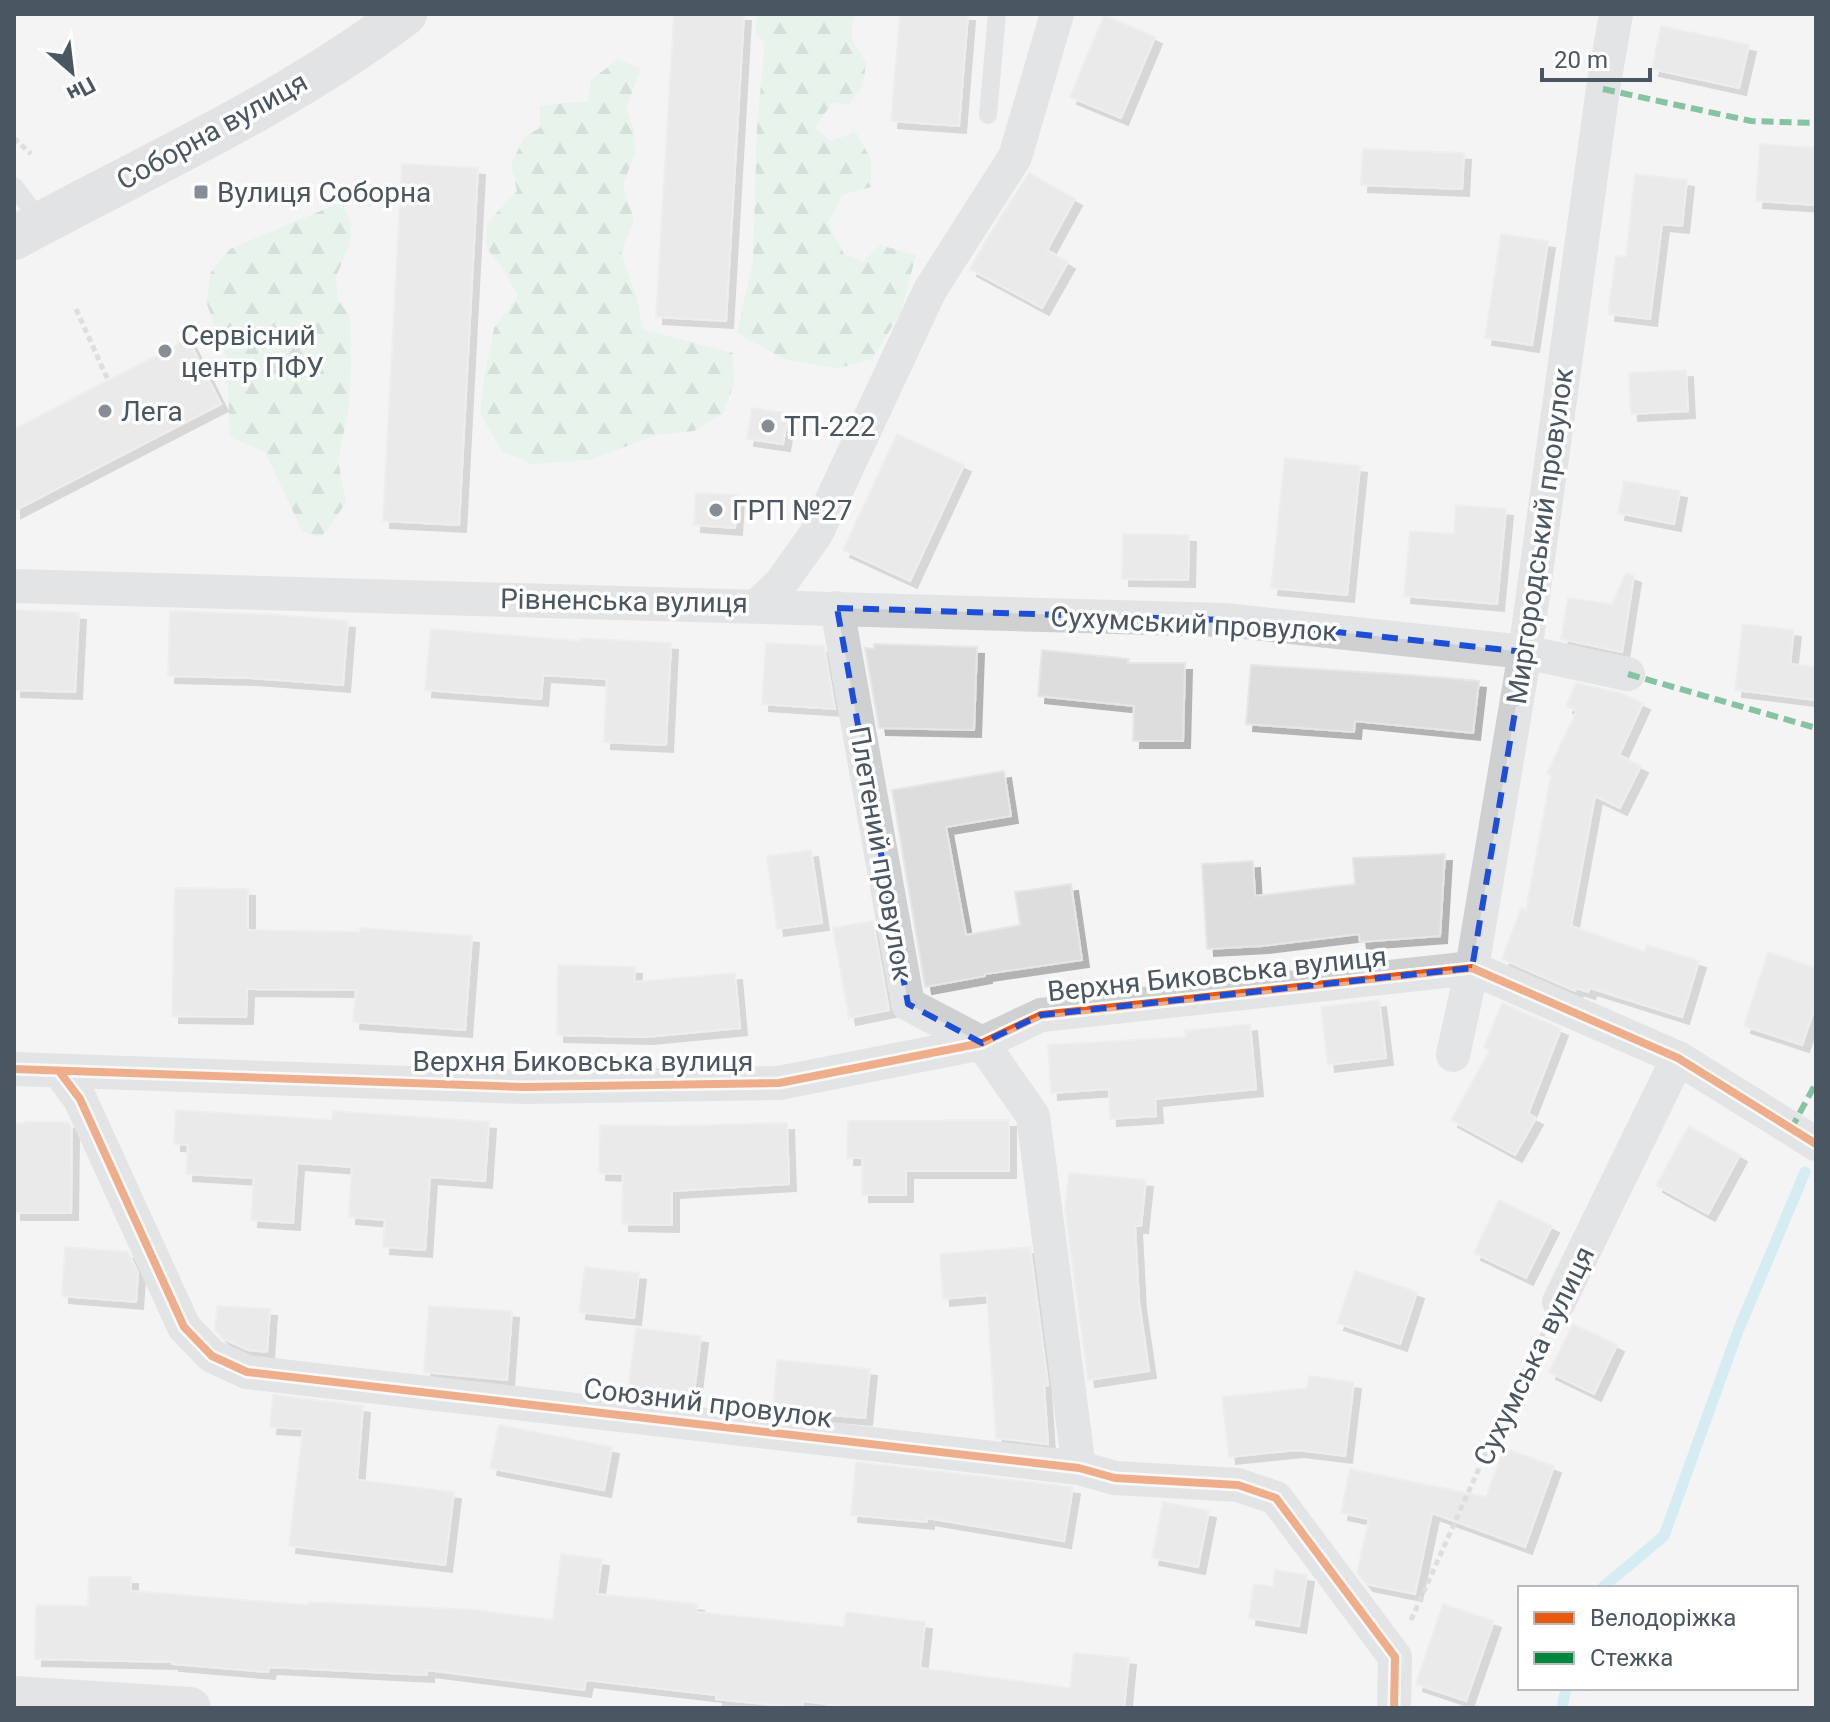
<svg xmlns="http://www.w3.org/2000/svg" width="1830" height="1722" font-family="Roboto,sans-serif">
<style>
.forest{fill:url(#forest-firs)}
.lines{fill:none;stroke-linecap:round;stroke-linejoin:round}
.stream{stroke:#aee2f0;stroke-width:11}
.building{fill:#ddddde;stroke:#e5e6e7;stroke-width:2;filter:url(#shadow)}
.path{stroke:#bcc7c4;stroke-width:5;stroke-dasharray:6 4;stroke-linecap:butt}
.service{stroke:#ced0d2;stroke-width:18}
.minor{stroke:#ced0d2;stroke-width:34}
.tertiary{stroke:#ced0d2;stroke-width:42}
.primary{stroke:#caced1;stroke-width:44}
.quiet{stroke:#00873e;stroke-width:6;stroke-dasharray:12 6;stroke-linecap:butt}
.cycleway-casing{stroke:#fff;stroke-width:13}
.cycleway{stroke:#e8590c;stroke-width:8}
.marked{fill:none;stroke:#1d4ed8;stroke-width:6;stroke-dasharray:16 10;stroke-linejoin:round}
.poi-dot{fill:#868d94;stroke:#fff;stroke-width:3}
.labels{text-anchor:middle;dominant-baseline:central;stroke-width:7;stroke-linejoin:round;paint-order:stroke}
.street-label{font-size:28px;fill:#4a5661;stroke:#fff}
.poi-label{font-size:28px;fill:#4a5661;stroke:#fff;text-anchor:start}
</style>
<defs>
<pattern id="forest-firs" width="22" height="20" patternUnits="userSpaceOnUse" patternTransform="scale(2)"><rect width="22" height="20" fill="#d9f2e3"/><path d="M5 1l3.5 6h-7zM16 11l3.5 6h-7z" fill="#b2c7bb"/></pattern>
<filter id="shadow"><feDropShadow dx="7" dy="7" stdDeviation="0" flood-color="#0004"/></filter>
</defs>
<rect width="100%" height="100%" fill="#f4f4f4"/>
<g class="forest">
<path d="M758,14H856C847,35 854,45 866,62L863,86L850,104L832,103L815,127L831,141L856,132L871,160V187L842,195L828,224L844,254L863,262L880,245L916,255L901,312L872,359L838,368L786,360L737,333L753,261L757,126L765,43L755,33Z"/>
<polygon points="618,59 641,69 626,108 634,130 635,154 623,184 634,220 621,252 637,299 643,329 733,353 734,384 723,413 694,431 657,435 589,460 532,464 502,451 480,414 485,373 494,328 518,296 504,270 486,247 487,223 517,191 511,164 525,136 540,128 540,106 564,103 588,102 591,80"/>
<polygon points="342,202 351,224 350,243 336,277 338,300 350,315 351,362 349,407 338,460 346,503 321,538 302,531 265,452 230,437 227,359 206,302 211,272 230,249"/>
</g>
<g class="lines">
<g class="stream">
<polyline points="1602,1588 1664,1536 1738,1331 1805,1172"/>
<polyline points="1562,1708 1566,1688"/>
</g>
</g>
<g class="building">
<polygon points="674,14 744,14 726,321 656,317"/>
<polygon points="900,14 968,14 959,126 891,121"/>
<polygon points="1104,15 1155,37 1121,118 1070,97"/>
<polygon points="1661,26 1749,45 1739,88 1652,69"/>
<polygon points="1760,144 1816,148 1816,205 1756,201"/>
<polygon points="1363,149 1464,153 1462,189 1361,185"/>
<polygon points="402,164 478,168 459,525 383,521"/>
<polygon points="1029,173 1075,199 1047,250 1068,262 1042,308 970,269 991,232"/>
<polygon points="1635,174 1687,180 1682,226 1662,224 1650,319 1608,314 1616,256 1626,257"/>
<polygon points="1501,234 1548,241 1532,345 1485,338"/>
<polygon points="188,339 221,404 14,511 14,429"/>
<polygon points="1686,370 1688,411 1631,414 1629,373"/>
<polygon points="752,408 788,413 783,444 747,439"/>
<polygon points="897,434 964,465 910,581 843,550"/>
<polygon points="1285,458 1360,466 1347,595 1271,588"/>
<polygon points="1624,481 1680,491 1674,524 1618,513"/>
<polygon points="696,493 737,495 735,528 694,525"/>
<polygon points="1456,505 1506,509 1497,604 1404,596 1410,531 1454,534"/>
<polygon points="1123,534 1189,535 1188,580 1122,579"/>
<polygon points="1626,573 1634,576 1622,652 1561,639 1568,598 1612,604"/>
<polygon points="14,610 79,613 75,692 14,690"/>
<polygon points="170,611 276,615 348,621 343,685 250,678 168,676"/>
<polygon points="1743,624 1794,630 1790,664 1816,667 1816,700 1735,690"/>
<polygon points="431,629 580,641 580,638 671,643 666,745 604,742 607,679 543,675 541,699 425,690"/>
<polygon points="766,643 824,646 835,709 762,704"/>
<polygon points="874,644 977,647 974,730 879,728 865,648 874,649"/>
<polygon points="1042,650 1129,659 1128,663 1185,663 1183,741 1133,741 1134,706 1038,696"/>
<polygon points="1251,665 1411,675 1479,681 1473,733 1355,721 1354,732 1246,724"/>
<polygon points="1576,683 1620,693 1643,703 1619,755 1641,766 1620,808 1595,796 1571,926 1645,952 1647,945 1699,961 1682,1017 1590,988 1588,992 1576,988 1575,991 1502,959 1521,908 1526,910 1551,775 1547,773 1577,711 1566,706"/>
<polygon points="1004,771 1011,816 946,827 966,935 1020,925 1015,892 1071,884 1082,960 985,974 985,976 925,987 892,790"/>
<polygon points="811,850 822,923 777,929 767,856"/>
<polygon points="1445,854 1440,936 1360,942 1359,934 1262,946 1207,949 1202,864 1253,861 1255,896 1355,884 1353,858"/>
<polygon points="175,888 248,889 248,930 360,932 360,928 472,936 465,1030 353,1022 356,990 247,989 246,1017 172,1016"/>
<polygon points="873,921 889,1010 849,1018 833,928"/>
<polygon points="1768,952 1816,968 1816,1004 1802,1045 1744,1026"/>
<polygon points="558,965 635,967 634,982 735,973 740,1028 646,1037 557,1035"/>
<polygon points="1379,1000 1386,1058 1328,1065 1321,1007"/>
<polygon points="1502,1003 1561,1029 1528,1114 1536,1118 1515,1155 1451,1120 1490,1050 1484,1048"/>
<polygon points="1250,1024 1256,1089 1155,1099 1156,1116 1110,1119 1109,1089 1051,1093 1048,1045 1186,1037 1185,1031"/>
<polygon points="176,1110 332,1120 333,1111 489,1122 485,1181 430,1177 425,1250 383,1247 385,1220 349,1217 352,1167 297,1163 293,1223 251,1220 254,1178 186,1174 188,1145 174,1144"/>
<polygon points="943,1120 1009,1120 1009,1171 906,1171 906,1195 862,1195 862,1158 847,1158 848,1121 943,1121"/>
<polygon points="25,1122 68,1122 72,1129 71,1213 14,1213 14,1123 25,1124"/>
<polygon points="787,1123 789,1184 672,1191 672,1225 622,1224 623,1174 599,1173 600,1125 674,1126"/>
<polygon points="1689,1126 1740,1155 1708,1214 1656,1185"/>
<polygon points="1069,1173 1146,1180 1141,1226 1135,1226 1139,1302 1149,1371 1088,1380 1065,1209"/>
<polygon points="1499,1200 1552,1226 1526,1278 1474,1253"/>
<polygon points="65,1247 128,1252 138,1273 136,1302 62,1296"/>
<polygon points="1030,1247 1048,1385 1044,1386 1048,1444 996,1438 987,1295 943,1299 940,1254"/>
<polygon points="585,1267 639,1273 634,1318 579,1312"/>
<polygon points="1355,1271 1417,1292 1400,1344 1337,1323"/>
<polygon points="217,1306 270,1309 267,1352 248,1350 224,1339 215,1330"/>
<polygon points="429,1306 512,1311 507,1380 424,1372"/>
<polygon points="1573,1324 1617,1345 1594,1394 1549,1372"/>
<polygon points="636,1328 701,1336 693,1400 628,1392"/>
<polygon points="777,1360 870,1369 865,1418 773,1410"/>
<polygon points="1309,1376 1354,1382 1345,1456 1297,1450 1229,1457 1222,1397 1307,1388"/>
<polygon points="273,1395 363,1406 357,1480 454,1492 445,1565 289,1546 303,1429 270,1427"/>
<polygon points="499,1425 612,1447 604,1490 490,1468"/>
<polygon points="1504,1448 1554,1466 1525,1547 1432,1513 1415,1594 1366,1584 1357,1573 1369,1519 1341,1513 1350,1469 1486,1497"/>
<polygon points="856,1462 1073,1487 1064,1541 927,1518 927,1522 851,1515"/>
<polygon points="1163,1502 1209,1511 1198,1567 1152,1558"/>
<polygon points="561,1554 602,1559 597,1594 697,1604 696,1612 844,1627 846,1612 925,1622 920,1668 1070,1688 1074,1653 1129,1658 1124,1708 856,1708 803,1701 802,1708 716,1699 716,1695 586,1680 584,1690 427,1670 427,1675 269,1667 268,1672 172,1664 173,1662 35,1659 36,1605 88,1606 89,1577 131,1577 131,1591 308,1605 308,1602 476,1610 553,1620"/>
<polygon points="1275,1570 1307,1575 1299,1626 1249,1618 1254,1584 1273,1587"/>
<polygon points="1443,1604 1494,1621 1466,1701 1416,1684"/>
</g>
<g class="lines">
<g class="path">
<polyline points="14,138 31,154"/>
<polyline points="76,309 108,380"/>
<polyline points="1411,1620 1511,1397 1544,1332"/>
</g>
<g class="service">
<polyline points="988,115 997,14"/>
<polyline points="14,186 42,223"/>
</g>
<g class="minor">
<polyline points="14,586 1225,620 1525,652 1628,674"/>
<polyline points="757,606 781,583 816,534 930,290 1015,157 1057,14"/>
<polyline points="837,608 908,1004 982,1043 1033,1116 1079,1468"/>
<polyline points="1453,1055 1472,968 1525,652 1603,89 1616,14"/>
<polyline points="14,1069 525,1087 779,1083 982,1043 1041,1015 1472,968 1678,1058 1816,1144"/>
<polyline points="59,1071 80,1099 184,1327 212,1356 247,1372 1079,1468 1115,1478 1238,1485 1276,1498 1395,1657 1394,1708"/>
<polyline points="1559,1302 1678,1058"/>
</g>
<polyline class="tertiary" points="14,1697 190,1708"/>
<path class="primary" d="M14,238C146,166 285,105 405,14"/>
<g class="quiet">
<polyline points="1603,89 1751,121 1816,123"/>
<polyline points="1628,674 1816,728"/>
<polyline points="1791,1129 1816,1083"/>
</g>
<g class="cycleway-casing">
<g id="cycleway">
<polyline points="14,1069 525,1087 779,1083 982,1043 1041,1015 1472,968 1678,1058 1816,1144"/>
<polyline points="59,1071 80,1099 184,1327 212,1356 247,1372 1079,1468 1115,1478 1238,1485 1276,1498 1395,1657 1394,1708"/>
</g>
</g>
<use href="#cycleway" class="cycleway"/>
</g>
<path d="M0 0H1830V1722H0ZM837,608L1225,620L1525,652L1472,968L1041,1015L982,1043L908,1004Z" fill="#f4f4f4" fill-opacity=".55" fill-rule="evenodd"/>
<path class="marked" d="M837,608L1225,620L1525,652L1472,968L1041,1015L982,1043L908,1004Z"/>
<g class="poi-dot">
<rect x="193" y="184" width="16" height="16" rx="4"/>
<circle cx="165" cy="351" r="8"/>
<circle cx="105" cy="411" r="8"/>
<circle cx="768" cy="426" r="8"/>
<circle cx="716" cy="510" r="8"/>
</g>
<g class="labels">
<g class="street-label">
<text transform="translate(212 131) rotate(-29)">Соборна вулиця</text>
<text transform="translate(1540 536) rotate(-82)">Миргородський провулок</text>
<text transform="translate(624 601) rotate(1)">Рівненська вулиця</text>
<text transform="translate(1194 624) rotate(3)">Сухумський провулок</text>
<text transform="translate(881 853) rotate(80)">Плетений провулок</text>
<text transform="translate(1217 974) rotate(-6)">Верхня Биковська вулиця</text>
<text x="583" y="1061">Верхня Биковська вулиця</text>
<text transform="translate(1534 1356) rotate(-64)">Сухумська вулиця</text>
<text transform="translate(708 1403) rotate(7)">Союзний провулок</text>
</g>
<g class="poi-label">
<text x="217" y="192">Вулиця Соборна</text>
<text x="181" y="335">Cервісний<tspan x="181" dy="32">центр ПФУ</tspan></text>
<text x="121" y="411">Лега</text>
<text x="784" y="426">ТП-222</text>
<text x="732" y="510">ГРП №27</text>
</g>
</g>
<rect width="1830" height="1722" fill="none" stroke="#4a5661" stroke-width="32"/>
<rect x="1518" y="1586" width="280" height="104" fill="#ffffff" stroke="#b7bbc0" stroke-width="2"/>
<rect x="1534" y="1612" width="40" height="12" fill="#e8590c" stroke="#b7bbc0" stroke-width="2"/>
<text x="1590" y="1626" font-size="24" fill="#4a5661">Велодоріжка</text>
<rect x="1534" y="1652" width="40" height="12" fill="#00873e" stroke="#b7bbc0" stroke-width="2"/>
<text x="1590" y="1666" font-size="24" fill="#4a5661">Стежка</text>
<g transform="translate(72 72) rotate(152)" stroke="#ffffff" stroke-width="6" paint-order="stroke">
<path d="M0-6L14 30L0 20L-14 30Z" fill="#4a5661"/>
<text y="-12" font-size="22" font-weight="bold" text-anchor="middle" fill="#4a5661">Пн</text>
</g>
<path d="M1542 68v12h108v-12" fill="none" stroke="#4a5661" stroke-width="4"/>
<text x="1554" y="68" font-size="24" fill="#4a5661" stroke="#ffffff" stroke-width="6" paint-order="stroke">20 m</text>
</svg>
